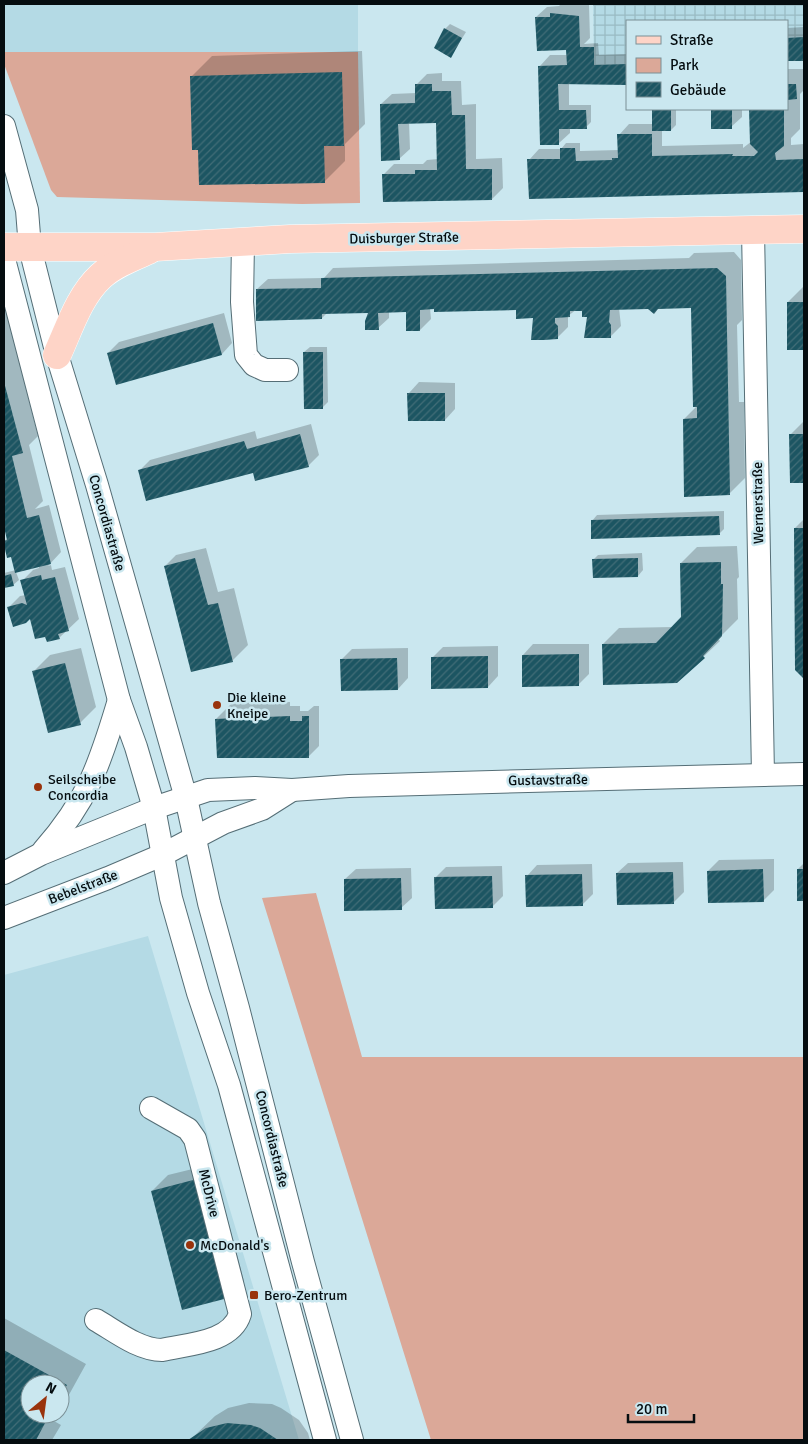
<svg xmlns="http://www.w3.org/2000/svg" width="808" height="1444" font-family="Signika,sans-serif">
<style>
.built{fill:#b4dae5}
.industrial{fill:url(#industrial-grid)}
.park{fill:#dba898}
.shadow{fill:#0003}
.building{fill:url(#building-hatch)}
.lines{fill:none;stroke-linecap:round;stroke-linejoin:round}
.minor-casing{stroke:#556e76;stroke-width:24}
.major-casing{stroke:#fff;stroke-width:29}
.minor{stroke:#fff;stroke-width:22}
.major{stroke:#fed4c7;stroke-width:28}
.poi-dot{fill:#99330c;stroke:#cae7ef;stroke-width:2}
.labels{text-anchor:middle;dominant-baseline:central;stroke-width:5;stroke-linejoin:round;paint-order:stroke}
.street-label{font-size:14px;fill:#050d10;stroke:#cae7ef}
.poi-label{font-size:14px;fill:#050d10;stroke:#cae7ef;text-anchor:start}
</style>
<defs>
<pattern id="industrial-grid" width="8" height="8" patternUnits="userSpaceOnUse" patternTransform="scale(1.25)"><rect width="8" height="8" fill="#b4dae5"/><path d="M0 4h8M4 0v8" fill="none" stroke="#99bac3"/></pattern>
<pattern id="building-hatch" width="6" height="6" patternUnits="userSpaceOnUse" patternTransform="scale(1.25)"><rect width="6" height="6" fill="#1c5562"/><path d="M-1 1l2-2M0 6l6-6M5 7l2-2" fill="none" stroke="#426d77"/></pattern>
</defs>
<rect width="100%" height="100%" fill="#cae7ef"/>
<g class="built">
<rect x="4" y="4" width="354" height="48"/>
<polygon points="148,936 299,1440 278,1440 260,1428 251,1425 227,1423 206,1428 188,1440 36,1440 50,1414 60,1414 60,1396 66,1385 4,1350 4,975"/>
</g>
<polygon class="industrial" points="593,4 804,4 804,61 787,61 787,21 627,21 627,64 594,65"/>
<g class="park">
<polygon points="4,52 358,52 360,203 302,204 57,197 51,190 4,64"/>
<polygon points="316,893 362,1057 804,1057 804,1440 431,1440 262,898"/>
</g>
<g class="shadow">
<polygon points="561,4 589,5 590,38 584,44 598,43 599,55 627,54 627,84 569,83 569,105 591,105 591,122 586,127 570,128 570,133 559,143 540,66 550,55 568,55 567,51 536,17 547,7 559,6"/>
<polygon points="450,24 466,32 451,56 445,29"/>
<polygon points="804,27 804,60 787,60 787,28"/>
<polygon points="362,51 365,124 345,144 345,161 324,182 199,149 191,77 212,56"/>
<polygon points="787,69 804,69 804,90 800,94 800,129 791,138 791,145 804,144 804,191 733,193 529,160 539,149 561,149 566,143 580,143 580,151 619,150 619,135 629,124 653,124 653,109 676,109 676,125 671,130 662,130 662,146 743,144 743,148 752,141 750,109 787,109"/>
<polygon points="442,73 442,81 461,81 462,105 476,104 476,159 502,158 503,188 492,199 383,175 394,164 423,164 427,160 438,159 437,122 409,122 410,149 399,159 381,104 392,94 416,93 416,85 427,74"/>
<polygon points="712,109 742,109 742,117 731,127 713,127"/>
<polygon points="734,252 741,260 742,320 737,325 739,402 744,402 745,478 729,494 684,419 697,406 692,307 619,308 621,326 611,336 584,309 577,309 568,316 568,327 557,338 534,317 517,309 430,308 431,319 420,330 407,311 389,311 389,318 378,328 371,312 327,313 322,318 257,289 268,279 324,278 333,268 689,258 694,253"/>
<polygon points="804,286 804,349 789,349 788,302"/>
<polygon points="4,302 38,436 29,445 43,501 35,509 49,505 61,552 48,566 51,565 52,570 65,567 79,619 59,638 46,635 31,617 9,607 20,596 26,595 22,581 33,570 39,568 39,566 16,572 19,580 13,585 4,587 4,573 16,570 12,556 4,541 8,538 4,522"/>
<polygon points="224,313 232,343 222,354 108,353 119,342"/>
<polygon points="310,347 327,347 328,402 323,407 304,352"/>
<polygon points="419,382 455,383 455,409 445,420 409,393"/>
<polygon points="804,421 804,481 791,481 790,435"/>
<polygon points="311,424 319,455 308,466 254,472 139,471 150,460 255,431 257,439"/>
<polygon points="724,511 724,529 719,534 592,521 597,515"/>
<polygon points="804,519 804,677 797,670 795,528"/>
<polygon points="737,546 739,577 737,579 738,619 718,639 720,641 677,682 603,644 619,628 673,627 682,617 681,563 697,547"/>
<polygon points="206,548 218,592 234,588 248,645 232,661 165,566 176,555"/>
<polygon points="642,553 643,570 638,576 593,560 598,555"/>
<polygon points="533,644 589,644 589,674 578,685 523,655"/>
<polygon points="498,646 498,676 488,687 432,658 443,647"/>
<polygon points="81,648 96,707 80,723 34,671 50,655"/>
<polygon points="408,648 408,678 398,689 342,659 352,649"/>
<polygon points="290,702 290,706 300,706 300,711 308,711 314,706 319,706 319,746 308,757 216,719 232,703"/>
<polygon points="774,859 774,890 764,900 708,871 719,860"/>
<polygon points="683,862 684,892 673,903 617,873 628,863"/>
<polygon points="804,863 804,899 798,899 798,869"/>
<polygon points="592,864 593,894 582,905 527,876 537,865"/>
<polygon points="502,866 503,896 492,907 436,877 446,867"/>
<polygon points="411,868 412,898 401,908 345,879 356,869"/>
<polygon points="213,1164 244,1281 228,1297 152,1191 168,1175"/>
<polygon points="4,1318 86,1364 60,1411 60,1384 30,1384 30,1414 58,1414 54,1421 61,1425 52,1440 4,1440"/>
<polygon points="249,1403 272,1404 281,1408 299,1420 308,1433 310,1440 190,1440 215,1416 228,1408"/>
</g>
<g class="building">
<polygon points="550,13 579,16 580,47 594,47 594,65 627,64 627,85 558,84 559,110 586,110 587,129 559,129 559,145 540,145 538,66 567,65 566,50 537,51 535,17 550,17"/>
<polygon points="444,28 462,38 451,58 434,48"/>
<polygon points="804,37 804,61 787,61 787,38"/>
<polygon points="342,72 344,146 324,146 325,183 199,185 198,150 192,150 190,76"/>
<polygon points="415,84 432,84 432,91 451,91 452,115 465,115 466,169 492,169 492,200 383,202 382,174 415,174 415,170 437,170 436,123 398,124 400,160 381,161 380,104 415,103"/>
<polygon points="787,84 796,84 797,99 787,100"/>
<rect x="652" y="109" width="19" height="22"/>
<rect x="711" y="109" width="21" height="20"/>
<polygon points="749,109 784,109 784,146 775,153 776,160 804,159 804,192 529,199 527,159 560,159 560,148 575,148 576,161 612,160 612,158 618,158 617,134 652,134 652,156 733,154 732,156 754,156 758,152 750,144"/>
<polygon points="717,268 726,276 730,495 684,497 683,419 697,418 697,407 693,407 691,308 658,309 654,314 648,309 610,310 609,322 611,325 611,338 584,338 587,317 582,317 582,311 570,311 570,317 555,318 555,323 558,326 558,339 544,340 531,340 533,318 516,319 516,310 434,312 434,309 420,310 420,331 406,331 406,312 378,313 379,330 365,330 365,321 368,313 322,314 322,319 256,321 256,289 321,288 321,278"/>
<rect x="787" y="302" width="17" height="48"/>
<polygon points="213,323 222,355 116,385 107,353"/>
<polygon points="303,352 323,352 323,409 304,409"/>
<polygon points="4,382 23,453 12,456 27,518 39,515 51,564 15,573 11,557 7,558 4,545 4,541 7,540 4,527"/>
<polygon points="407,393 445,393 445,421 408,421"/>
<polygon points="300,434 309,467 255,481 253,473 146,501 138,470 244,441 247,449"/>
<polygon points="789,434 804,434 804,483 790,483"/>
<polygon points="719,516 720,535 591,539 591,520"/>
<polygon points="794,528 804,528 804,679 795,670"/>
<polygon points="195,558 208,605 218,603 233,662 191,672 164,566"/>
<polygon points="638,558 638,577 593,578 592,559"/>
<polygon points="721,562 721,584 723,584 722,636 703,656 705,658 677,683 603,685 602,644 656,643 681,617 680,563"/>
<polygon points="11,574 14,586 4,588 4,576"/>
<polygon points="41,575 42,580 55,577 69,631 58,634 60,639 47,642 45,637 35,639 30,619 26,623 13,627 7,607 22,603 27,605 20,580"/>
<polygon points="579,654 579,686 522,687 522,655"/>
<polygon points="488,656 488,688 431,689 431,657"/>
<polygon points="397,658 398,690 341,691 340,659"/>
<polygon points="65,663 81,725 48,733 32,671"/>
<polygon points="290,716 290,721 302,721 302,716 309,716 309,758 217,758 215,719"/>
<polygon points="763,869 764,902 708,903 707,871"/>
<rect x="797" y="869" width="7" height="32"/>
<polygon points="673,872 674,904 617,905 616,873"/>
<polygon points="582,874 583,906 526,907 525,875"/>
<polygon points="492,876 493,908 435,909 434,877"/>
<polygon points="401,878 402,910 344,911 344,879"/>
<polygon points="197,1179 228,1298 182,1310 151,1191"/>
<polygon points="4,1350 67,1385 60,1396 60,1384 30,1384 30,1414 50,1414 36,1440 4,1440"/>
<polygon points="227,1423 251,1425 260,1428 278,1440 188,1440 206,1428"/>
</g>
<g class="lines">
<g class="minor-casing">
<g id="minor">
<polyline points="4,126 27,210 30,248 57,355 97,485 186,798 209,903 238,1008 303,1262 352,1440"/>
<polyline points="753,230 763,775"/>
<polyline points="243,242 242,302 246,355 254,365 265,370 287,370"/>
<polyline points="4,259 119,700 136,747 154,808 171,898 198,993 229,1085 325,1440"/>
<path d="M43,851C88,800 100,764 119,700"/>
<polyline points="4,873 41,854 154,808 208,790 255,788 292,790 349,786 528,781 804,774"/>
<polyline points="4,918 108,878 162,855 223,823 262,809 292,790"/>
<path d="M96,1320C115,1331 139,1350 162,1350C188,1344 231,1343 240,1314L195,1139L188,1129L151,1108"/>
</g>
</g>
<g class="major-casing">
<g id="major">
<polyline points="4,247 155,247 290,239 804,229"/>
<path d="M57,355C69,329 79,296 101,276C114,264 133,257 149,250"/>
</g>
</g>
<use href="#minor" class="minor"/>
<use href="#major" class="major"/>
</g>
<g class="poi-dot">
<circle cx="217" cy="705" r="5"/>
<circle cx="38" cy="787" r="5"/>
<circle cx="190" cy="1245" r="5"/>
<rect x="249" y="1290" width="10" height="10" rx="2.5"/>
</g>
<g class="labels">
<g class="street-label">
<text transform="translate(404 238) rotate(-1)">Duisburger Straße</text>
<text transform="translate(758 503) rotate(-91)">Wernerstraße</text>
<text transform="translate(107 523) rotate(74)">Concordiastraße</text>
<text transform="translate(548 780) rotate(-1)">Gustavstraße</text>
<text transform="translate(83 887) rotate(-21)">Bebelstraße</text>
<text transform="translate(272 1139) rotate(76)">Concordiastraße</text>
<text transform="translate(209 1193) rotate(76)">McDrive</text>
</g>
<g class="poi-label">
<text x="227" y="697">Die kleine<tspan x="227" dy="16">Kneipe</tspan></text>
<text x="48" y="779">Seilscheibe<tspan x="48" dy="16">Concordia</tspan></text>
<text x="200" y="1245">McDonald's</text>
<text x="264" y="1295">Bero-Zentrum</text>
</g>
</g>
<rect width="808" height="1444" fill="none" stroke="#050d10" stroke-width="10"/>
<rect x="626" y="20" width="162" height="90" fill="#cae7ef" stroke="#7b9096"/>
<rect x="636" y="36" width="25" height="8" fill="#fed4c7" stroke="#7b9096"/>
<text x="670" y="45" font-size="15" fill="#050d10">Straße</text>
<rect x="636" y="58" width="25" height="15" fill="#dba898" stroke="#7b9096"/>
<text x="670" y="70" font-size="15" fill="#050d10">Park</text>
<rect x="636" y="82" width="25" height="15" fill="url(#building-hatch)" stroke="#7b9096"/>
<text x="670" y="95" font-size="15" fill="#050d10">Gebäude</text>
<g transform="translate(45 1399) rotate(29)"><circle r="24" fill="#cae7ef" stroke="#7b9096"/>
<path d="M0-4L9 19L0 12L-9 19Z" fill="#99330c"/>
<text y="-8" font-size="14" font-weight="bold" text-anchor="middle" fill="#050d10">N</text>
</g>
<path d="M628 1414v8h66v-8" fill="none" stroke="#050d10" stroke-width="2.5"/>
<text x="636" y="1414" font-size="15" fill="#050d10" stroke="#cae7ef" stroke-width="4" paint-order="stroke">20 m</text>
</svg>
